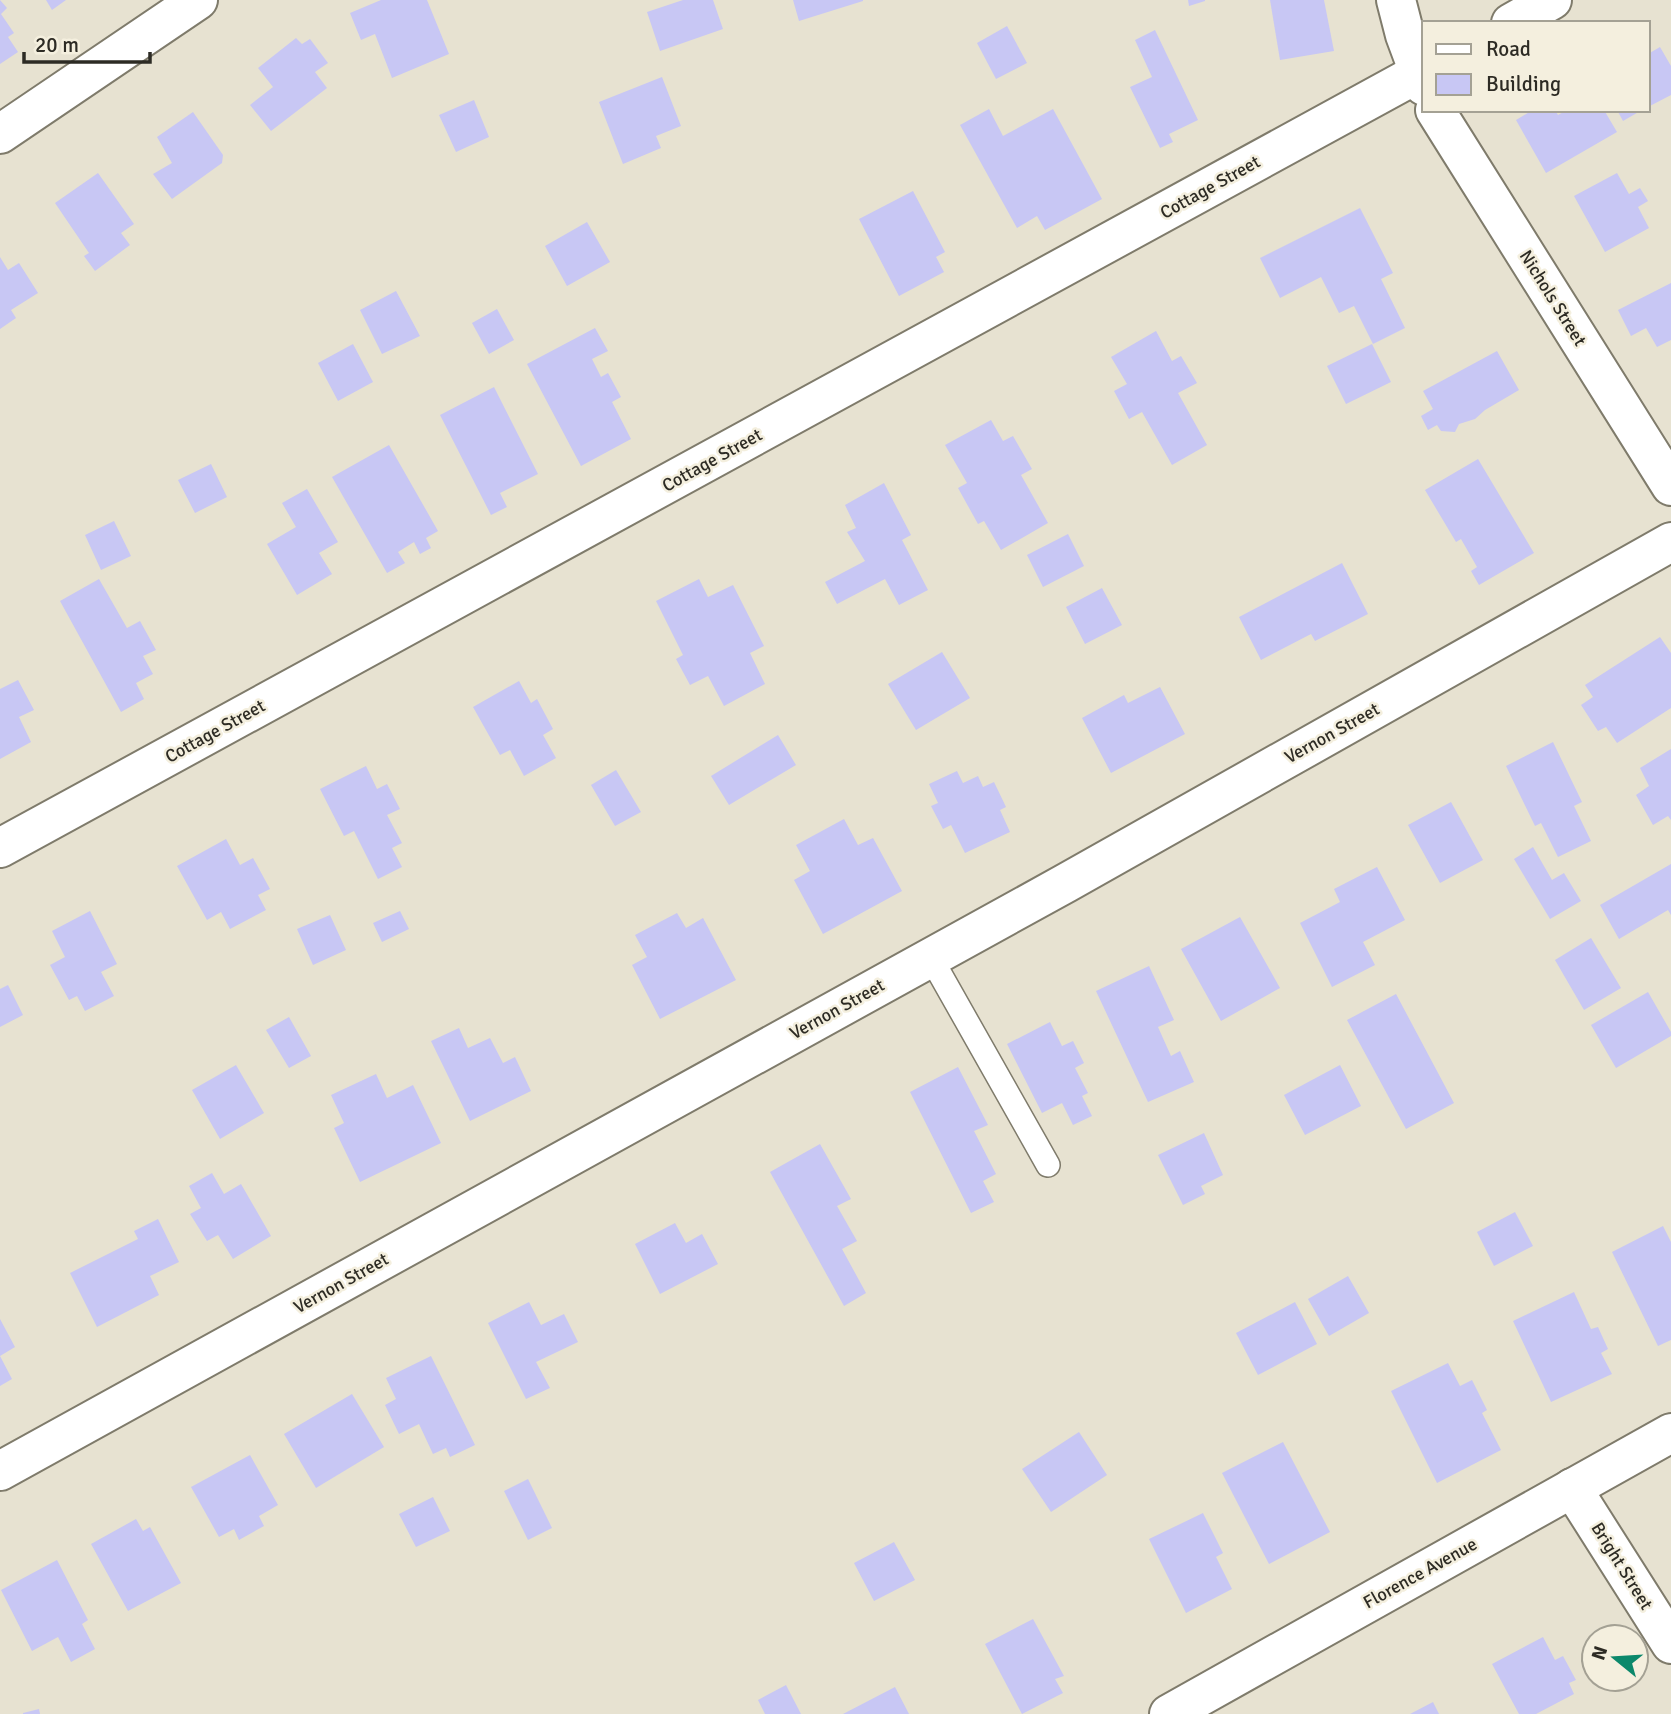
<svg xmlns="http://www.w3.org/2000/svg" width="1671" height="1714" font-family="Signika,sans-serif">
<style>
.building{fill:#c8c7f4}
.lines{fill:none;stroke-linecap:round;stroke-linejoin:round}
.service-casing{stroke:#7f7b6b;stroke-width:26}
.minor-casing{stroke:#7f7b6b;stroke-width:42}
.secondary-casing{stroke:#7f7b6b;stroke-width:42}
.service{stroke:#fff;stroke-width:23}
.minor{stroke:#fff;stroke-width:38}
.secondary{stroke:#fff;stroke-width:38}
.labels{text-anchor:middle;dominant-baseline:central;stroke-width:5;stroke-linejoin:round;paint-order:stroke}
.street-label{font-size:18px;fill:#2d2b24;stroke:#f4efde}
</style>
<rect width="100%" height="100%" fill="#e7e2d1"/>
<g class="building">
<polygon points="0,0 7,8 1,14 14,33 8,37 18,52 0,64"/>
<polygon points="46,0 66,0 52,10"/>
<polygon points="381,0 427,0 449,54 392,78 375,34 361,40 350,13"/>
<polygon points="683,0 713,0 723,29 660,51 647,12"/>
<polygon points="793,0 863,0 863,1 799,21"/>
<polygon points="1188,0 1205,0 1205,1 1189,6"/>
<polygon points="1270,0 1324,0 1334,51 1280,60"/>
<polygon points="1007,26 1027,63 996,79 977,43"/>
<polygon points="1155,30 1198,120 1169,134 1173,142 1160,148 1130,87 1152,77 1135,40"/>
<polygon points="296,38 302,44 310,39 328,63 315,72 327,88 271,131 250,105 273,87 258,68"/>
<polygon points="1660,47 1671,66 1671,95 1648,107 1648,54"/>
<polygon points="662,77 681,126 656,136 661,148 623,164 599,102"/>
<polygon points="474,100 489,137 456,152 439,115"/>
<polygon points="989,109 1003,136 1053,109 1102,199 1045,230 1037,216 1017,228 960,125"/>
<polygon points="1533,110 1555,110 1558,115 1567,110 1604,110 1617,132 1546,173 1516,120"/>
<polygon points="1617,110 1642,110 1623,121"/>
<polygon points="193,112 223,155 222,163 172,199 153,174 172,163 157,137"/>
<polygon points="98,173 134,224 121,233 130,245 95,271 84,256 89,253 55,203"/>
<polygon points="1617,173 1629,194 1640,188 1648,201 1638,207 1649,228 1605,252 1574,196"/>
<polygon points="913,191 945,252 936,257 944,272 899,296 859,219"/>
<polygon points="1360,208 1393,273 1381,279 1405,328 1373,344 1354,306 1339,313 1321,277 1280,298 1260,258"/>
<polygon points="587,222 610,262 567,286 545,246"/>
<polygon points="0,257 8,270 19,263 38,293 11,310 16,318 0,329"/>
<polygon points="1671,283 1671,340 1657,347 1646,328 1631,336 1618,310"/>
<polygon points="396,291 420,336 382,354 360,310"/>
<polygon points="497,309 514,340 489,354 472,323"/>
<polygon points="595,328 608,351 592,359 601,377 608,373 621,397 612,402 631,439 581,466 527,364"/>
<polygon points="1156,331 1172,361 1181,356 1197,383 1178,393 1207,445 1172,465 1142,412 1129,419 1114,391 1127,384 1111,357"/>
<polygon points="353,344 373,382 338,401 318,363"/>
<polygon points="1372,344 1391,382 1346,404 1327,366"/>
<polygon points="1497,351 1519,390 1485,410 1475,419 1459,424 1455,432 1441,431 1437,425 1428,430 1421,416 1433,409 1423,391"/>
<polygon points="494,387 538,474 500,493 507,507 491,515 440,415"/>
<polygon points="991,420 1003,441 1013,436 1032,469 1021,475 1048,523 1001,550 984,521 978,524 958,488 967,483 945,445"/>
<polygon points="389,445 438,531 426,538 431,548 420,554 414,542 398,552 405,563 387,573 332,477"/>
<polygon points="1478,459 1534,553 1479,585 1471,571 1477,567 1461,539 1456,542 1425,490"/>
<polygon points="211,464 227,497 195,513 178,480"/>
<polygon points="884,483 911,535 902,540 928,590 899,605 885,579 837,604 825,582 865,561 847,532 856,528 845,505"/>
<polygon points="307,489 338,542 319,553 332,574 297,595 267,544 296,527 282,503"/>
<polygon points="114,521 131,556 101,570 85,535"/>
<polygon points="1068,534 1084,566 1043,587 1027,555"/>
<polygon points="1342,563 1368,614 1315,641 1311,634 1261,660 1239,617"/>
<polygon points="99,579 127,628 140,621 156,650 143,656 153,674 136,683 144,699 121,712 60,601"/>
<polygon points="699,579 708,597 733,585 764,646 750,653 765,684 724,706 708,676 690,685 676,659 683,655 656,601"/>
<polygon points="1102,588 1122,625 1085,644 1066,607"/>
<polygon points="1660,637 1671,653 1671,708 1617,743 1606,727 1598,731 1581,705 1593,697 1585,685"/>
<polygon points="942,652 970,698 916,730 888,684"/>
<polygon points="18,680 34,710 19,717 31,742 0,759 0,689"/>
<polygon points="519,681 531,703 537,699 553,729 543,735 556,758 524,776 510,750 500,755 473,707"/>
<polygon points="1160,687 1185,734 1111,773 1082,718 1124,695 1128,703"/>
<polygon points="778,735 796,765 729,805 711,776"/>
<polygon points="1553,742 1582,802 1574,806 1591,841 1558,857 1541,823 1535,826 1506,766"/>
<polygon points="1671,749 1671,820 1668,816 1653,825 1636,795 1649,786 1640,768"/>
<polygon points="366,766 377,789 387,784 400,809 387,815 402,843 392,848 402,867 378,879 354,831 344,836 320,789"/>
<polygon points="616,770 641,812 615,826 591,785"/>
<polygon points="957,771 963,783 978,776 983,787 994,782 1006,807 1000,810 1010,832 965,853 951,825 943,829 931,806 938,803 929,784"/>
<polygon points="1451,802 1483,860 1440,883 1408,825"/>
<polygon points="844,819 858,845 873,838 902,891 823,934 794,880 810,871 796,845"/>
<polygon points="226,839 240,865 253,858 270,889 258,895 266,910 230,929 221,912 207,920 177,866"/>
<polygon points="1533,847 1552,880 1564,873 1581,901 1550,919 1514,859"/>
<polygon points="1671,864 1671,915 1668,910 1619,939 1600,905"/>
<polygon points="1377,867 1405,920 1363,942 1375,965 1332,987 1300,923 1340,902 1334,889"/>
<polygon points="90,911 117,964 101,972 114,996 85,1011 77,996 69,1000 50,965 65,957 52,931"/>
<polygon points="400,911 409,929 382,942 373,923"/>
<polygon points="677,913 686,928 703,918 736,980 660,1019 632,965 647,957 635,935"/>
<polygon points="330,915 346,950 313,965 297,929"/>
<polygon points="1240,917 1280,988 1221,1021 1181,949"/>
<polygon points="1591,938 1621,988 1584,1010 1555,960"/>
<polygon points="1149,966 1174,1020 1158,1027 1171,1056 1180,1051 1194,1082 1148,1102 1096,991"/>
<polygon points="8,985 23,1015 0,1027 0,989"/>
<polygon points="1648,992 1671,1032 1671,1036 1616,1068 1591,1025"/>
<polygon points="1396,994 1454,1103 1406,1129 1347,1020"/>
<polygon points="289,1017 311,1056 289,1068 266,1030"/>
<polygon points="1050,1022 1062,1046 1073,1041 1084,1063 1075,1068 1088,1093 1082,1096 1092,1116 1073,1125 1062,1103 1042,1113 1007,1044"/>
<polygon points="459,1028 468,1048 490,1038 503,1063 515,1057 531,1091 470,1121 431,1041"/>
<polygon points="236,1065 264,1113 220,1139 192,1090"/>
<polygon points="1340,1065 1361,1106 1305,1135 1284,1095"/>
<polygon points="958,1067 988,1125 974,1131 996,1174 983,1181 994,1202 971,1213 910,1092"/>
<polygon points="376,1074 387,1098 413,1085 441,1143 360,1182 334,1128 344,1123 331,1095"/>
<polygon points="1204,1133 1223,1175 1201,1186 1205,1194 1183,1205 1158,1155"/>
<polygon points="820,1144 851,1199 837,1206 857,1241 842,1249 866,1293 844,1306 770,1172"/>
<polygon points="212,1173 224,1194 241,1184 271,1236 233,1259 218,1235 207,1241 190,1214 201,1208 189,1186"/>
<polygon points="1515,1212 1533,1246 1494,1266 1477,1232"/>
<polygon points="158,1219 179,1262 150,1276 159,1295 97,1327 70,1273 138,1239 134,1231"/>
<polygon points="675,1223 686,1243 702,1234 718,1264 660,1294 635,1244"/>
<polygon points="1663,1226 1671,1242 1671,1340 1658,1346 1612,1252"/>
<polygon points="1348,1276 1369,1313 1329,1336 1308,1299"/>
<polygon points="1574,1292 1591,1329 1598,1327 1608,1349 1601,1353 1612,1374 1551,1402 1513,1321"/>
<polygon points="529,1302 541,1325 564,1314 578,1342 536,1362 550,1388 526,1399 488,1323"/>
<polygon points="1295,1302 1317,1344 1258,1375 1236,1333"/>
<polygon points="0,1319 15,1347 0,1356 12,1379 0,1386"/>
<polygon points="431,1356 475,1445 450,1457 446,1448 433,1454 419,1424 399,1434 385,1405 396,1399 386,1378"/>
<polygon points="1448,1363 1460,1386 1472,1380 1487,1410 1482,1413 1501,1450 1437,1483 1391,1391"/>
<polygon points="352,1394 384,1447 316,1488 284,1434"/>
<polygon points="1079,1432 1107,1475 1051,1512 1022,1469"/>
<polygon points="1283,1442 1330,1532 1269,1564 1222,1473"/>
<polygon points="250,1455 278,1505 259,1516 264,1526 239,1540 234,1529 219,1537 191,1487"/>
<polygon points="528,1479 552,1528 528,1540 504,1491"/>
<polygon points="433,1497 450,1531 416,1547 399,1514"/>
<polygon points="1203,1513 1223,1553 1216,1557 1232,1589 1186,1613 1149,1539"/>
<polygon points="136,1519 143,1531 150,1527 181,1583 128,1611 91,1544"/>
<polygon points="894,1542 915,1580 874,1601 854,1563"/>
<polygon points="57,1560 88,1620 82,1624 95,1649 71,1662 58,1637 32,1651 1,1590"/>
<polygon points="1033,1619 1064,1676 1055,1679 1063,1693 1022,1714 985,1644"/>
<polygon points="1543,1637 1555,1660 1563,1656 1576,1680 1569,1683 1574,1694 1536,1714 1519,1714 1492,1664"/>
<polygon points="786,1685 801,1714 765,1714 758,1700"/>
<polygon points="895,1687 909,1714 843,1714"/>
<polygon points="1433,1702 1439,1714 1410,1714"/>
<polygon points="39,1709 40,1714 23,1714 23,1713"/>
</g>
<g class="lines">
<g class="service-casing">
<polyline id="service" points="931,958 1048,1165"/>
</g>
<g class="minor-casing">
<g id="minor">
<polyline points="1511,23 1552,0"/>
<polyline points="0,134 198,0"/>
<polyline points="0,848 1424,70"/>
<polyline points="0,1471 1066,883 1671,542"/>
<polyline points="1572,1488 1671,1644"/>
<polyline points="1169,1714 1671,1433"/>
</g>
</g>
<g class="secondary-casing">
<g id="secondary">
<polyline points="1396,0 1405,35 1424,86"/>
<polyline points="1435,110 1671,486"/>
</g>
</g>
<use href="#service" class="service"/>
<use href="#minor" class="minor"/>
<use href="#secondary" class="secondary"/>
</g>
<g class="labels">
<g class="street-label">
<text transform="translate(1210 187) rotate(-29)">Cottage Street</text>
<text transform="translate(1553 298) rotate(58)">Nichols Street</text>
<text transform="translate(712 460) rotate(-29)">Cottage Street</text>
<text transform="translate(215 731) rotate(-29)">Cottage Street</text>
<text transform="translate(1332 733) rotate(-29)">Vernon Street</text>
<text transform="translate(837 1009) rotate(-29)">Vernon Street</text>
<text transform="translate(341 1283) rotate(-29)">Vernon Street</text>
<text transform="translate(1622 1566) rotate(58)">Bright Street</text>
<text transform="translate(1420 1573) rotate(-29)">Florence Avenue</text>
</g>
</g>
<rect x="1422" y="21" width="228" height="91" fill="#f4efde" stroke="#a4a194" stroke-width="2"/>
<rect x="1436" y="44" width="35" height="10" fill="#ffffff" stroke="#a4a194" stroke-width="2"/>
<text x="1486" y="56" font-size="21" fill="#2d2b24">Road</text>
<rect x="1436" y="74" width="35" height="21" fill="#c8c7f4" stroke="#a4a194" stroke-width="2"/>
<text x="1486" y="91" font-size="21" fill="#2d2b24">Building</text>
<g transform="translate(1615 1658) rotate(288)"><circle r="33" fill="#f4efde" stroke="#a4a194" stroke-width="2"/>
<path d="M0-5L12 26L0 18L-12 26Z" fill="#0b886b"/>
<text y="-10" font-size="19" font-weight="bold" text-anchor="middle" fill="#2d2b24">N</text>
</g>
<path d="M24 52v10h126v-10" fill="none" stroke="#2d2b24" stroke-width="3.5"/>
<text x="35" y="52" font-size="21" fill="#2d2b24" stroke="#f4efde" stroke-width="5" paint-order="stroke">20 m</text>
</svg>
